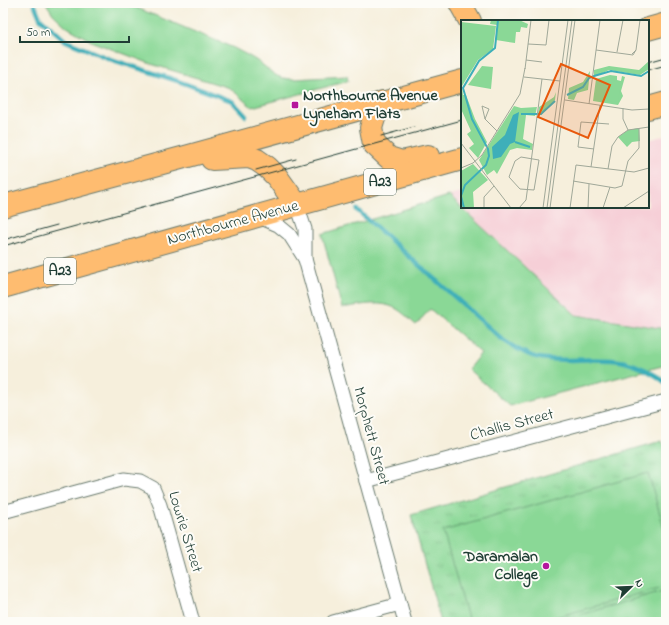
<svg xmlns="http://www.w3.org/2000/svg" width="669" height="625" font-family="'Indie Flower',sans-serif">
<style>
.built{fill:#f6cfd7}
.grass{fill:url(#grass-tufts);stroke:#548a65}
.park{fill:#8ad896;stroke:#548a65}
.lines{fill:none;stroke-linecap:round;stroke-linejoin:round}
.stream{stroke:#3eafb9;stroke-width:4.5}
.street-casing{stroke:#6a7b6f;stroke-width:15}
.highway-casing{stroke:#6a7b6f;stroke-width:24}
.street{stroke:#fff;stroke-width:13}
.highway{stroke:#febc70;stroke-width:22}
.tram{stroke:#1f3d34;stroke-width:1}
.poi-dot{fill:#b5179e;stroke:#fdfcf7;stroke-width:1.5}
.labels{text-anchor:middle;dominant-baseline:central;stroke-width:4;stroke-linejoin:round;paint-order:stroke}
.shield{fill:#fdfcf7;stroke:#62766e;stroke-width:1}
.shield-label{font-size:15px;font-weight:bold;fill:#1f3d34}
.poi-label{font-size:16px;font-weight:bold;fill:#1f3d34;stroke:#fdfcf7;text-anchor:start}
.street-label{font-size:16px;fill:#1f3d34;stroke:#fdfcf7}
.inset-river{fill:none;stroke:#3eafb9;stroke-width:2}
.inset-road{fill:none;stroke:#a0a899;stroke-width:1}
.view{fill:#e8590c;fill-opacity:0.15;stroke:#e8590c;stroke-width:2}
.inset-edge{fill:none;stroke:#1f3d34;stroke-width:2}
</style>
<defs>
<pattern id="grass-tufts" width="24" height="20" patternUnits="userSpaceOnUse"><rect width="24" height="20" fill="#8ad896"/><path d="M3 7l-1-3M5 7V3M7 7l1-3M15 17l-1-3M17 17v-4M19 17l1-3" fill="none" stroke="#77ba82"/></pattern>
</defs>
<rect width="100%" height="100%" fill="#fdfcf7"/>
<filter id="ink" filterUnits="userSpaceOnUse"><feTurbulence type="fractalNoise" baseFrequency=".025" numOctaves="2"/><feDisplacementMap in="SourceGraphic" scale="8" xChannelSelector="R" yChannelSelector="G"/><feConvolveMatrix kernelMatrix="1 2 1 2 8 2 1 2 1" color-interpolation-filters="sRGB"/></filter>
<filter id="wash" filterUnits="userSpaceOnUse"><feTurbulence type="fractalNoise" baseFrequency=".012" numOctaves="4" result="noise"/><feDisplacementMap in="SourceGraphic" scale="16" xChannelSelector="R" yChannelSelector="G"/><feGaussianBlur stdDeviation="0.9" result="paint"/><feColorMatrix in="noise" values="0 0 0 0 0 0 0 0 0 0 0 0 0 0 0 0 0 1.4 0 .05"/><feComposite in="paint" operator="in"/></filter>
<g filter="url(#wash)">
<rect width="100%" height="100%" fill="#f6efdc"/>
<polygon class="built" points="666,135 666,329 576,315 449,196 462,193 462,207 648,207 648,140"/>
<polygon class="grass" points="661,441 666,447 666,622 441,622 411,515"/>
<g class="park">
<path d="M46,3H125L234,48C243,53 252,57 260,63C274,73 275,79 294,79L347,76L348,81L252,107L230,88L151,64L93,42L67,27L53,14Z"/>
<path d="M449,196L576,315L666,329V365L510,406L468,369L481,353L430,309L416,325C408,318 400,309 390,306C376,301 355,306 342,308L322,234Z"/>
<polygon points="648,473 666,535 666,586 539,622 469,622 443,531"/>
<polygon points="666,590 666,622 555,622"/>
</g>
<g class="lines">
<g class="stream">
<polyline points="34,3 40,18 66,41 110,59 178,81 232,101 246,116"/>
<path d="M357,210L503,340C512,346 522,352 532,356C543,360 555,359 566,360C584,360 608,358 625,362C640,366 654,373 666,383"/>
</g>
</g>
</g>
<g filter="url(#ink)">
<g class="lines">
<g class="street-casing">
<g id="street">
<polyline points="297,205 305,229 305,259 405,622"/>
<polyline points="257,216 278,225 289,234 305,259"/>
<polyline points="366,481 666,401"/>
<polyline points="3,512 124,479 140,481 153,488 160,505 193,622"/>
<polyline points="333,622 400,604"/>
</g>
</g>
<g class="highway-casing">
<g id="highway">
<polyline points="460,3 470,21"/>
<polyline points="648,29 666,24"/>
<polyline points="383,102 375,115 371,128 374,144 389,158 402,162 428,156"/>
<polyline points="648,108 666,103"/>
<polyline points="212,159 249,157 257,160 267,167 277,177 297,205"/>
<polyline points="3,206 185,157 462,81"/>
<polyline points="3,287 462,159"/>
</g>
</g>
<use href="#street" class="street"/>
<use href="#highway" class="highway"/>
<g class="tram">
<polyline points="648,62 666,57"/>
<polyline points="648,70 666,65"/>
<polyline points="381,136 414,127"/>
<polyline points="256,170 296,159"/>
<polyline points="3,240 57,225"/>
<polyline points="3,246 462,120"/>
</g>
</g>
</g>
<g class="poi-dot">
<rect x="291" y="101" width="8" height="8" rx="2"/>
<circle cx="546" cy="566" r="4"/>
</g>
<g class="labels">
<g class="shield">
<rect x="364" y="169" width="32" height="26" rx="3"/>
<rect x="44" y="258" width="32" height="26" rx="3"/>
</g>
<g class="shield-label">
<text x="380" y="182">A23</text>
<text x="60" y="271">A23</text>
</g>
<g class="poi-label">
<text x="303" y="96">Northbourne Avenue<tspan x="303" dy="18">Lyneham Flats</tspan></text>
<text x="538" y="557" text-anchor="end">Daramalan<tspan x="538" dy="18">College</tspan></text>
</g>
<g class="street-label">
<text transform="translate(233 223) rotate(-15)">Northbourne Avenue</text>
<text transform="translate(512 425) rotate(-15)">Challis Street</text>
<text transform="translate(371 436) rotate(75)">Morphett Street</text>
<text transform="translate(185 532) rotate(73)">Lowrie Street</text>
</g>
</g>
<g transform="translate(461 20)">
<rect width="188" height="188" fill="#f6efdc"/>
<path d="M21,46L32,47L30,69L7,65ZM149,55L156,56V60L160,61L161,56L164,57L160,71L162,76L157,85L132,81L135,59Z" fill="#8ad896"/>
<path d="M30,0H58L67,4L66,8L60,7L59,12H55L54,23L35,20L36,5L29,4ZM0,2L35,6L32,29L17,40L1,66L2,75H5L14,99L26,122L17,138L8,128L13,124L6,114L10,111L0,89ZM188,41V49L179,55L148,50L133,57V50L148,46L178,50ZM129,51L127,70L116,73L113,80L107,79L108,68L122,62ZM147,60L160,62L157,82L134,79L137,61L146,62ZM95,72L94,80L82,92L77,93L78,87L93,77ZM53,86L60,88L76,87L74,96L65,95L62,119L72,124L71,130L56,128L49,130L36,154L33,150L26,155L18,140ZM178,108L179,121L171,122L166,127L157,117L167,110ZM12,144L27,160L12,172L13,188H0V151Z" fill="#8ad896"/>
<path d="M58,92L54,122L49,124L40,137L32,139L31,127L44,115L52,95Z" fill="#3eafb9"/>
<path class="inset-river" d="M106,75L122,67L128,58L133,56L150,51L180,56L188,51M60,94H80L94,81M54,122L69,127M3,188L0,176L4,165L25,145L28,136L27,129L11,99L2,68L18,41L34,28L37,0"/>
<path class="inset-road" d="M67,24L85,25L88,0M135,30L172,35L175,30M156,32L162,0M171,34L175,30L179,0M65,40L81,42M64,49L70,0M63,57L99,61M104,80L171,90L188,89M128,84L139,0M162,88V99L167,110M24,99L28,89L21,86L24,99L36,111M0,123L50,188M133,129L117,127L120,102L148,104M60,137L78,140L73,170L59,169L48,157L54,141ZM130,147L139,85M0,148L12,143L21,135L59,74L64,48M147,149L151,126L157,117L167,110L188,107M112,161L154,168L161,166L167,141L178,128V108M23,188V177L33,166M58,188L65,180L81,59M82,188L107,0M86,188L111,0M89,188L114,0M109,188L115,145L173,152L188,148M127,188L128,164M142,188L149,167M162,188L188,171"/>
<path class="view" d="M100,44L149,65L127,118L77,97Z"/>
<rect width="188" height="188" class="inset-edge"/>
</g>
<rect width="669" height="625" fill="none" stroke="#fdfcf7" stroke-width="16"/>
<g transform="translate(631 587) rotate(67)" stroke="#fdfcf7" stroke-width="3" paint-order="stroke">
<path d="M0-3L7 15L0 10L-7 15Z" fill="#1f3d34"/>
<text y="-6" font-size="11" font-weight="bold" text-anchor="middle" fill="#1f3d34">N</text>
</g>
<path d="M20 36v6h109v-6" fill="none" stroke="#1f3d34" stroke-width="2"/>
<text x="26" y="36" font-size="12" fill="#1f3d34" stroke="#fdfcf7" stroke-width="3" paint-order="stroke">50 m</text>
</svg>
